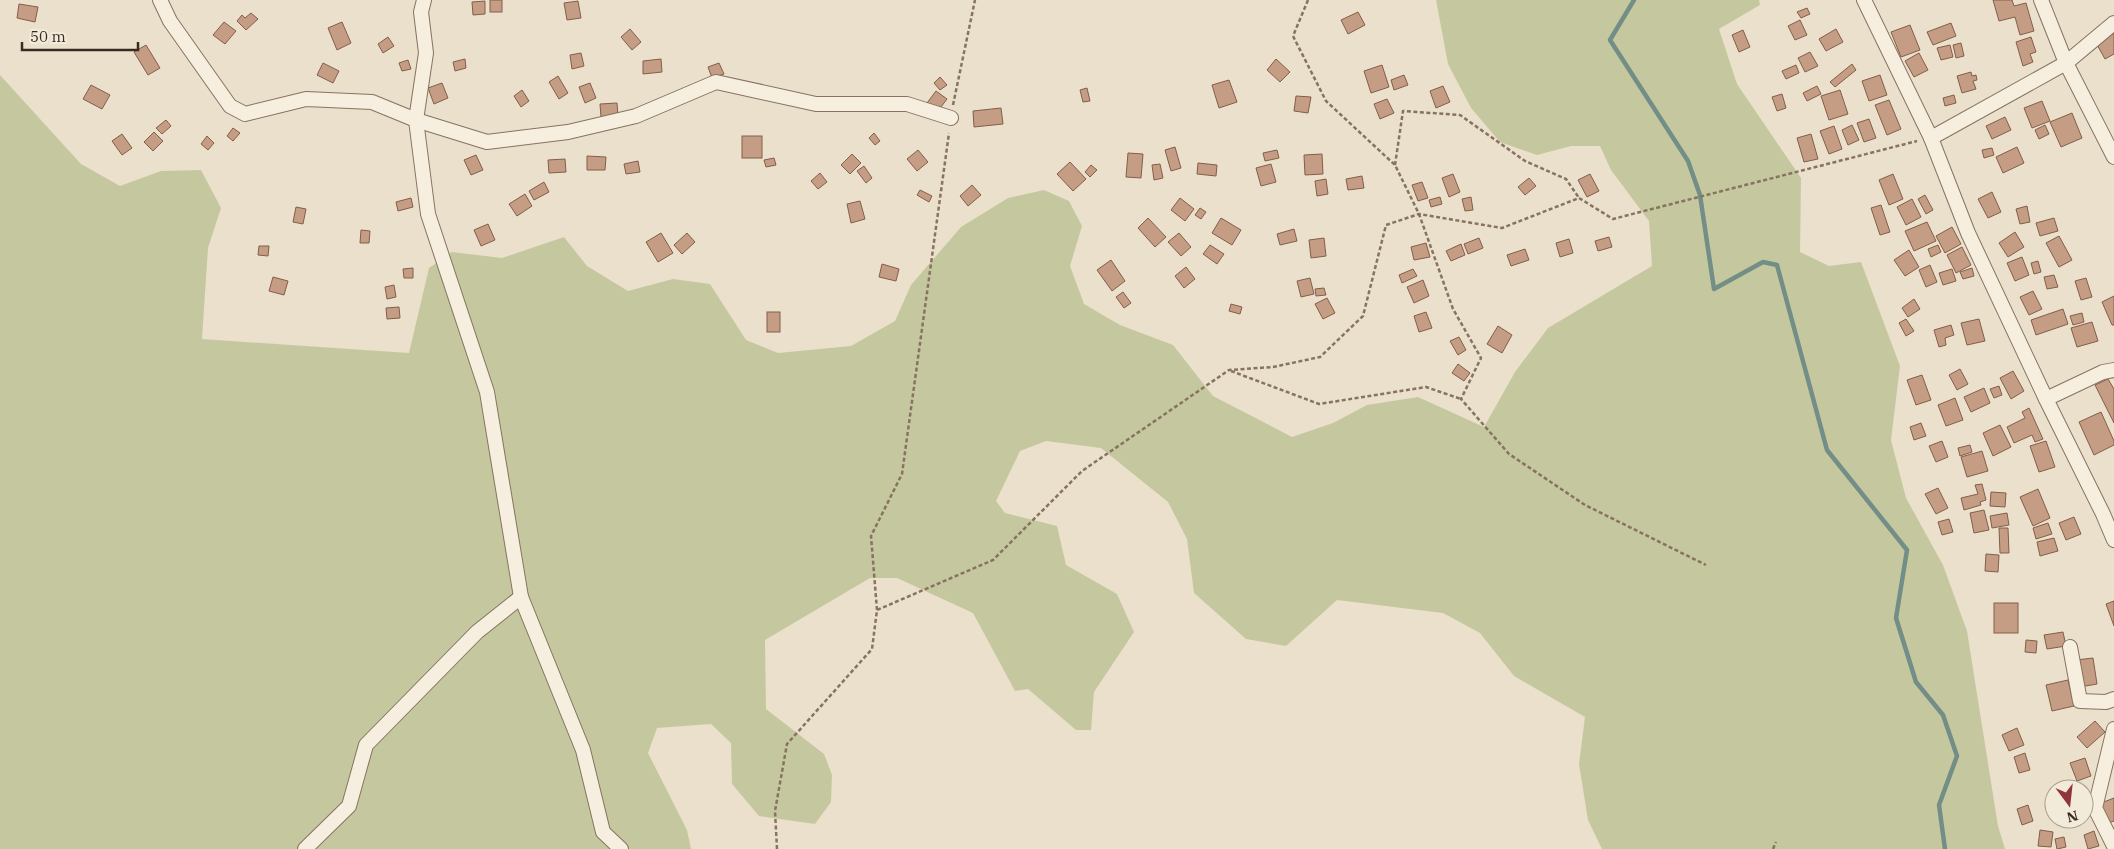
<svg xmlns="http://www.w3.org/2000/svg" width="2114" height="849" font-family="'IBM Plex Serif',serif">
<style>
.green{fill:#c5c89f}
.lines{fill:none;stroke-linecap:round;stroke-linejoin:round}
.stream{stroke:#728e86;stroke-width:4.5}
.building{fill:#c59d85;stroke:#835e49}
.street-casing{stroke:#867360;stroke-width:16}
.path{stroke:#867360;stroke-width:2.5;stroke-dasharray:4 2.5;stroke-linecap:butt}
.street{stroke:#f6eede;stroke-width:14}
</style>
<rect width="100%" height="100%" fill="#ebe0cb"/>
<polygon class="green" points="1436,0 1759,0 1760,5 1719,29 1737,84 1801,178 1800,252 1829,266 1861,262 1900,366 1891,440 1906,498 1943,565 1967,631 1998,826 2005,849 1602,849 1588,820 1579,764 1585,717 1514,676 1480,633 1443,613 1337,600 1286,646 1246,639 1194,593 1187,539 1168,502 1101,448 1046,441 1020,451 996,501 1005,513 1057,526 1066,565 1117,594 1134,632 1094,692 1091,730 1076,730 1028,689 1015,691 973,613 897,578 870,578 765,640 766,709 824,754 832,775 831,802 815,824 759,816 732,784 731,743 711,724 657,728 648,753 687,830 691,849 0,849 0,75 81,164 120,186 161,171 201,170 221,208 208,248 202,339 409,353 429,268 452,252 502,258 564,237 587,266 628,291 673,279 710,284 746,340 778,353 851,346 895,321 911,285 961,227 1008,198 1044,190 1069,201 1082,226 1070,266 1084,304 1120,325 1173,345 1213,396 1292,437 1333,423 1367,405 1418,397 1484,427 1515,372 1548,328 1652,266 1649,221 1611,170 1600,146 1571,146 1537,155 1500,142 1471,108 1448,64"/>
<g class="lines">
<polyline class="stream" points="1634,0 1610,40 1688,161 1700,195 1714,289 1763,262 1777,265 1827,450 1907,550 1896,618 1916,682 1943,715 1957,756 1939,805 1945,849"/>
</g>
<g class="building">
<rect x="490" y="0" width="12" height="12"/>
<polygon points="1993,0 2012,0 2014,6 2026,3 2034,31 2020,35 2015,17 1999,21"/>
<polygon points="485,1 485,14 473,15 472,2"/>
<polygon points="578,1 581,18 567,20 564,3"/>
<polygon points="19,4 38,7 35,22 17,18"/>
<polygon points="1807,8 1810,14 1801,18 1797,12"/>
<polygon points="1358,12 1365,25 1348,34 1341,20"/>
<polygon points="251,13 258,19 246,30 237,21 242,15 245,18"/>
<polygon points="1800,20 1807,35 1795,40 1788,26"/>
<polygon points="224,22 236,31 225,44 213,35"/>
<polygon points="342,22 351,43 337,50 328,28"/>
<polygon points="1951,23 1956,36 1933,45 1927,32"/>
<polygon points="1910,25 1920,50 1901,57 1891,32"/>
<polygon points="630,29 641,42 632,50 621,37"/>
<polygon points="1836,29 1843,42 1826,51 1819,39"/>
<polygon points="1743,30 1750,47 1739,52 1732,35"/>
<polygon points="2114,33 2114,54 2105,59 2096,43"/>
<polygon points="388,37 394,46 383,53 378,44"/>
<polygon points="2031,37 2036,52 2030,54 2033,62 2023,66 2016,42"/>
<polygon points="1961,43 1964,56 1956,58 1953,45"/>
<polygon points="146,45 160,68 148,75 134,52"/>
<polygon points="1950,45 1953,57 1941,60 1937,48"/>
<polygon points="1810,52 1818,66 1805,72 1798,58"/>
<polygon points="581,53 584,66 572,69 570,55"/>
<polygon points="1919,53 1928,70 1914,77 1905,61"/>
<polygon points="465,59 466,68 455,71 453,62"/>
<polygon points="661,59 662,72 643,74 643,61"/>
<polygon points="1276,59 1290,72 1280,82 1267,70"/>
<polygon points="408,60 411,69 402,71 399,63"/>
<polygon points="323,63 339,71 333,83 317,75"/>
<polygon points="719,63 724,74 712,78 708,67"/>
<polygon points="1852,64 1856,70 1835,87 1830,82"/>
<polygon points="1382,65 1389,87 1371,93 1364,71"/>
<polygon points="1796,65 1799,73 1786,79 1782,71"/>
<polygon points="1971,72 1972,76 1976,75 1977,80 1973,81 1976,89 1962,93 1957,76"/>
<polygon points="1404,75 1408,85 1394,90 1391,80"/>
<polygon points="1880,75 1887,95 1869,101 1862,81"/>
<polygon points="558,76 568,93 559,99 549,82"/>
<polygon points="940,77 947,85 940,90 934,83"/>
<polygon points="1229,80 1237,102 1219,108 1212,85"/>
<polygon points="442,83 448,98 434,104 428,88"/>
<polygon points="590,83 596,98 585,103 579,87"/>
<polygon points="91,85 110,95 102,109 83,99"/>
<polygon points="1443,86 1450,102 1436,108 1430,91"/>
<polygon points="1817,86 1821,94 1807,101 1803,93"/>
<polygon points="1087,88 1090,101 1083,102 1080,90"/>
<polygon points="522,90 529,101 521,107 514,96"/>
<polygon points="1840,90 1848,114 1829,120 1821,96"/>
<polygon points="936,91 947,99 938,111 927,103"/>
<polygon points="1782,94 1786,108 1777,111 1772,97"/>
<polygon points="1954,95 1956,103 1945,106 1943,98"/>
<polygon points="1296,96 1311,97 1308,113 1294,111"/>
<polygon points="1387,99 1394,113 1380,119 1374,104"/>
<polygon points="1889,100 1901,129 1887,135 1875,105"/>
<polygon points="2042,101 2050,121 2032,128 2024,108"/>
<polygon points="617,103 618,116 601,117 600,104"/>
<polygon points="1001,108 1003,124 974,127 973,111"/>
<polygon points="2072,113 2082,138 2061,147 2050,122"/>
<polygon points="2005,117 2011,130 1992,139 1986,126"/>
<polygon points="1869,119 1876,138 1864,142 1857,123"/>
<polygon points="166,120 171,126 162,134 156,128"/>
<polygon points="1852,125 1859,140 1848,145 1842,130"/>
<polygon points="2045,125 2049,134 2039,139 2035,130"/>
<polygon points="1834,126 1842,149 1829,154 1820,131"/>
<polygon points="233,128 240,133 233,141 227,136"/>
<polygon points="154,132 163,141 153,151 144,142"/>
<polygon points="874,133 880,141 875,145 869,138"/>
<polygon points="122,134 132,148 122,155 112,141"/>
<polygon points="1811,134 1818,159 1804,162 1797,138"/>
<polygon points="207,136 214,143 208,150 201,144"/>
<rect x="742" y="136" width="20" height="22"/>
<polygon points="1175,147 1181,168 1171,171 1165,150"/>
<polygon points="2017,147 2024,163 2003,173 1996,157"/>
<polygon points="1992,148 1994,155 1984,158 1982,150"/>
<polygon points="918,150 928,162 917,171 907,159"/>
<polygon points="1277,150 1279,158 1265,161 1263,153"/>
<polygon points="1128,153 1143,154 1141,178 1126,177"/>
<polygon points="852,154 861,163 850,174 841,165"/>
<polygon points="1322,154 1323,174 1305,175 1304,155"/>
<polygon points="476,155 483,170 471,175 464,160"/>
<polygon points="587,156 606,157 605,170 587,170"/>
<polygon points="774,158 776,165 766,167 764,160"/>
<polygon points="565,159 566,172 549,173 548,160"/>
<polygon points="638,161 640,172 626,174 624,164"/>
<polygon points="1070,162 1086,179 1073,191 1057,174"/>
<polygon points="1198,163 1217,165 1216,176 1197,174"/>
<polygon points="1160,164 1163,178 1154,180 1152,165"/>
<polygon points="1271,164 1276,182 1261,186 1256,168"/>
<polygon points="1091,165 1097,170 1090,177 1085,172"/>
<polygon points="864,166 872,178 866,183 857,171"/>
<polygon points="820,173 827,182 818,189 811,181"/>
<polygon points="1453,174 1460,192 1449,197 1442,178"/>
<polygon points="1590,174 1599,191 1587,197 1578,180"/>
<polygon points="1893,174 1903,199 1889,205 1879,180"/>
<polygon points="1362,176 1364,188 1348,190 1346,179"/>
<polygon points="1529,178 1536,186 1525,195 1518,187"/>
<polygon points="1326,179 1328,194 1317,196 1315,181"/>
<polygon points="544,182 549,192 534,200 529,191"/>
<polygon points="1422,182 1428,198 1418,201 1412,185"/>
<polygon points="972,185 981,195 968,206 960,196"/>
<polygon points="920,190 932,196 929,202 917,195"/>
<polygon points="1992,192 2001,212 1988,218 1978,199"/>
<polygon points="525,194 532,206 517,216 509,204"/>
<polygon points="1925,195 1933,210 1926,214 1918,199"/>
<polygon points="1440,197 1442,204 1431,207 1429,200"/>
<polygon points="1471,197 1473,210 1465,211 1462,199"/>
<polygon points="411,198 413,207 398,211 396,202"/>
<polygon points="1180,198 1194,209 1185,221 1171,210"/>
<polygon points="1912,199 1921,217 1906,225 1897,207"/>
<polygon points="860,201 865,219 851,223 847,204"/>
<polygon points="1881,205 1890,232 1880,235 1871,208"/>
<polygon points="2027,206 2030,222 2020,224 2016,209"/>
<polygon points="296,207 306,209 303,224 293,222"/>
<polygon points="1200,208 1206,212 1201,219 1195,215"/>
<polygon points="1148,218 1166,237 1155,247 1138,228"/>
<polygon points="1221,218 1241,230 1232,245 1212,233"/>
<polygon points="2054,218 2058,231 2040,236 2036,223"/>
<polygon points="1927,222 1936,241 1914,251 1905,231"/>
<polygon points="488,224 495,240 481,246 474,230"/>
<polygon points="1952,227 1961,244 1945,253 1936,236"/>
<polygon points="1294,229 1297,241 1280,245 1277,234"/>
<polygon points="361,230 370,231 369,243 360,243"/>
<polygon points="2015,232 2024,247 2008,257 1999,243"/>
<polygon points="661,233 673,253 658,262 646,242"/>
<polygon points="687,233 695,242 682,254 674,245"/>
<polygon points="1179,233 1191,247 1181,256 1168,242"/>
<polygon points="2059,236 2072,260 2059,267 2046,243"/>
<polygon points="1609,237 1612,247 1598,251 1595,241"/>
<polygon points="1324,238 1326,256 1311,258 1309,240"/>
<polygon points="1479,238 1483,248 1468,254 1464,244"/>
<polygon points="1569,239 1573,253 1560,257 1556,243"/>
<polygon points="1426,243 1430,257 1414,260 1411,247"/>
<polygon points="1461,244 1465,255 1451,261 1446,251"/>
<polygon points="1210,245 1224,254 1217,264 1203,254"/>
<polygon points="1938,245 1941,252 1931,257 1928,249"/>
<polygon points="259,246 269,246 268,256 258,255"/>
<polygon points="1962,247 1971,265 1956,273 1947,255"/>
<polygon points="1525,249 1529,260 1511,266 1507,255"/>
<polygon points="1909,250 1919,267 1905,276 1894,260"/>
<polygon points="2022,257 2029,275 2015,281 2007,263"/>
<polygon points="1111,260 1125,281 1112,291 1097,270"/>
<polygon points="2038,261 2041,272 2034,274 2031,263"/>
<polygon points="882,264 899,269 896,281 879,277"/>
<polygon points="1930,265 1937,282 1926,287 1919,270"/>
<polygon points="1186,267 1195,279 1184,288 1175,276"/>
<polygon points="413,268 413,278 404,278 403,269"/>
<polygon points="1972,268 1974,276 1963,279 1960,272"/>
<polygon points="1413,269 1417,276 1402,283 1399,275"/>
<polygon points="1952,269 1956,281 1943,285 1939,273"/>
<polygon points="2054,275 2058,287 2047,289 2044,277"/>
<polygon points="273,277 288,281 284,295 269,291"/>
<polygon points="1310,278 1314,294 1301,297 1297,281"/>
<polygon points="2086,278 2092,297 2081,300 2075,281"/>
<polygon points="1423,280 1429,296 1414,303 1407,287"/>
<polygon points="394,285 396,297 387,299 385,287"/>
<polygon points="1324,288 1326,295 1316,296 1315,289"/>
<polygon points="2033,291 2042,309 2029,315 2020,297"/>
<polygon points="1123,292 1131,303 1124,308 1116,297"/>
<polygon points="2114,296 2114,325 2112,325 2102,302"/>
<polygon points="1327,298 1335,313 1323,319 1315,304"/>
<polygon points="1914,299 1920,309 1908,317 1902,308"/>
<polygon points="1231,304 1242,307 1240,314 1229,311"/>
<polygon points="399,307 400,318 387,319 386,308"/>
<polygon points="2063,309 2068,324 2036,335 2031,320"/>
<rect x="767" y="312" width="13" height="20"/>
<polygon points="1426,312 1432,328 1419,332 1414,316"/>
<polygon points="2082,313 2084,322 2073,325 2070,316"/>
<polygon points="1906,319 1914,331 1906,336 1899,323"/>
<polygon points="1979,319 1985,341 1967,345 1961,323"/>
<polygon points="2092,322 2098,341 2077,347 2071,328"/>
<polygon points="1951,325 1954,335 1945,338 1946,345 1939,347 1934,330"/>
<polygon points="1498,326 1512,335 1502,353 1487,344"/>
<polygon points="1459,337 1466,350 1458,355 1450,341"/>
<polygon points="1458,364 1470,373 1464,381 1452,373"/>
<polygon points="1960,369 1968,384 1957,390 1949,375"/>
<polygon points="2013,371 2024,391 2011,399 2000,378"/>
<polygon points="1922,375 1931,400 1916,405 1907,380"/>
<polygon points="2108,379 2114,389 2114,423 2095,385"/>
<polygon points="1999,386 2002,395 1994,398 1990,389"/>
<polygon points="1984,388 1990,403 1971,412 1964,397"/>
<polygon points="1955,398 1963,420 1946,426 1938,405"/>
<polygon points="2029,408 2043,439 2035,442 2032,435 2014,443 2007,427 2025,418 2022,412"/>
<polygon points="2101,412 2114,441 2114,445 2094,455 2079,422"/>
<polygon points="1921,423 1926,436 1914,440 1910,427"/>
<polygon points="2000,425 2011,447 1993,456 1983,433"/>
<polygon points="1942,441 1948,457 1936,462 1929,446"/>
<polygon points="2046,441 2055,467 2039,472 2030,446"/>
<polygon points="1970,445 1972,452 1960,456 1958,448"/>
<polygon points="1982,451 1988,471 1967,477 1961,457"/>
<polygon points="1982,484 1986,500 1980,502 1981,505 1964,510 1961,498 1978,494 1975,485"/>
<polygon points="1938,488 1948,508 1936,514 1925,494"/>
<polygon points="2038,489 2050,518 2033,526 2020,497"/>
<polygon points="1991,492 2006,493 2005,507 1990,506"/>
<polygon points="1984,510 1989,530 1974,533 1970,513"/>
<polygon points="2007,513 2009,525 1992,528 1990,516"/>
<polygon points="2074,517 2081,534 2066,540 2059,523"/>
<polygon points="1949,519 1953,532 1942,535 1938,522"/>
<polygon points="2048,523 2052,534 2036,539 2033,528"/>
<polygon points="1999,528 2008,528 2009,553 2000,553"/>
<polygon points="2054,538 2058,551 2040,556 2037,542"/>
<polygon points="1986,554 1999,555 1998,572 1985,571"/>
<polygon points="2114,601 2114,626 2106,604"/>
<rect x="1994" y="603" width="24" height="30"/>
<polygon points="2063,632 2066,646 2047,649 2044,635"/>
<polygon points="2026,640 2037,641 2036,653 2025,652"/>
<polygon points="2093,658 2097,684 2080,687 2076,660"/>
<polygon points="2068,680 2074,706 2052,711 2046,685"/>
<polygon points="2095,721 2105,732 2087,748 2077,737"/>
<polygon points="2017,728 2024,745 2009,751 2002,735"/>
<polygon points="2025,753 2030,770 2019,773 2014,757"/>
<polygon points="2085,758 2091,776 2077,781 2070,763"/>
<polygon points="2114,798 2114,821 2108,823 2101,803"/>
<polygon points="2028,805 2033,821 2022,825 2017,809"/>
<polygon points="2040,830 2053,832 2051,847 2038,846"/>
<polygon points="2094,831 2099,846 2088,849 2084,835"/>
<polygon points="2064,837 2066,847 2057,849 2055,839"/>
</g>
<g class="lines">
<g class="street-casing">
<g id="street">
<polyline points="160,0 170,21 230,106 245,114 306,99 372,102 416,120 487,142 568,132 636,116 716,82 816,104 907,104 951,118"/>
<polyline points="424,0 421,12 426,53 416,120 428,214 487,392 521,597 583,750 603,832 621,849"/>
<polyline points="1864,0 1931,138 1968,233 2046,399 2103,514 2114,540"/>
<polyline points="2041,0 2066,63 2114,157"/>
<polyline points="1931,138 2066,63 2114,23"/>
<polyline points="2046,399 2103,372 2114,370"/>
<polyline points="2070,647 2080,701 2106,702 2114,699"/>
<polyline points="2114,729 2095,808 2114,846"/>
<polyline points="305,849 349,806 366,745 477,632 521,597"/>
</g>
</g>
<g class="path">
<polyline points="1308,0 1293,36 1326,101 1395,165 1419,214 1453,309 1481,358 1461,399 1509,454 1585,505 1706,565"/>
<polyline points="953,105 975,0"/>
<polyline points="1395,165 1403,111 1460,115 1525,161 1566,179 1579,198"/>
<polyline points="1231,371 1319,404 1426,387 1461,399"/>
<polyline points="877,610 871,536 902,474 949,133"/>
<polyline points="777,849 775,811 787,744 872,649 877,610 993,560 1082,471 1229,370 1273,367 1320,357 1363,316 1386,225 1419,214 1502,228 1579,198 1613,219 1917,141"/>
<polyline points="1773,849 1776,842"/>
</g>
<use href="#street" class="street"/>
</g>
<g transform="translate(2069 804) rotate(165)"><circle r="24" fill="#f3ebda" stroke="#a89f90"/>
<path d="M0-4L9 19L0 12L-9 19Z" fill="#90363a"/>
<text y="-8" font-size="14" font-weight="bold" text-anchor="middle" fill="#382c22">N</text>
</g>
<path d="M22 42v8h116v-8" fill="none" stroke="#382c22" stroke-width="2.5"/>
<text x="30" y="42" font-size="15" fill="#382c22" stroke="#f3ebda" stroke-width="4" paint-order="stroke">50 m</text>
</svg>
